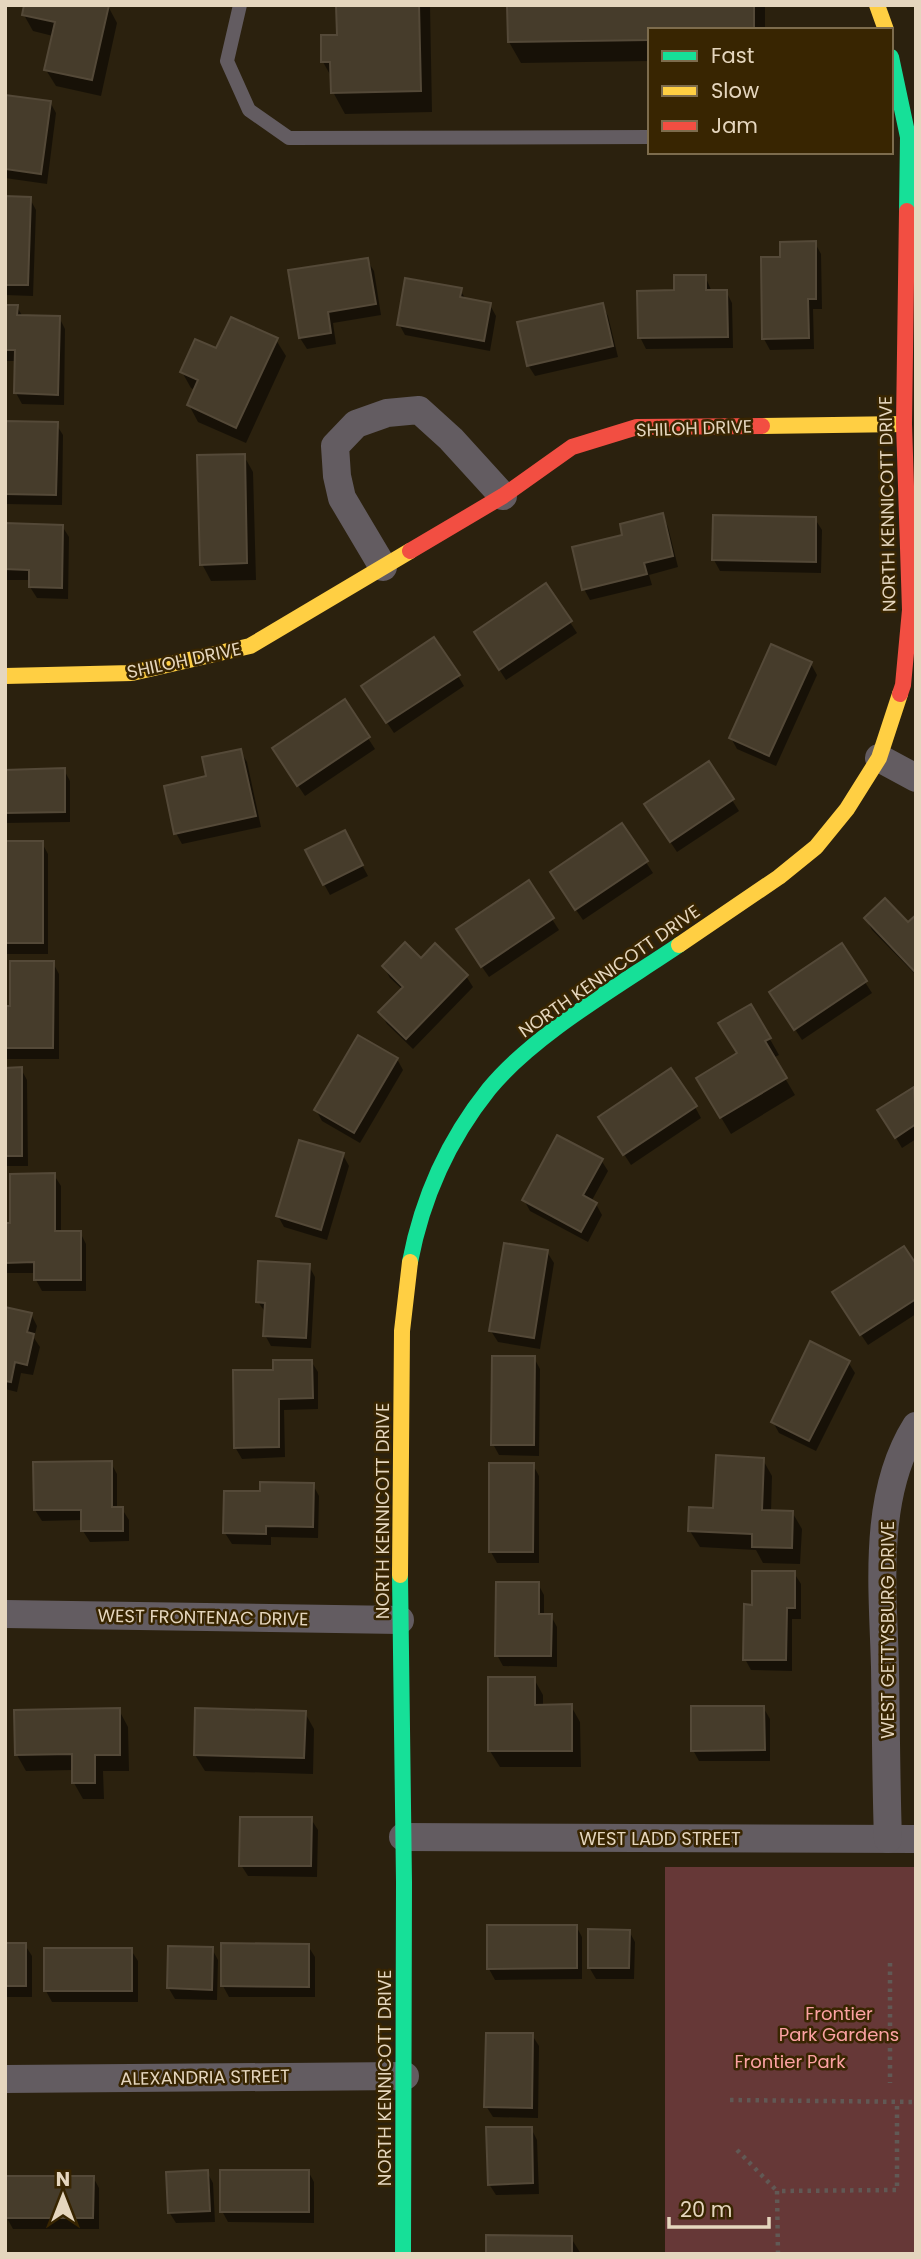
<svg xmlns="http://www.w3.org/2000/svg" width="921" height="2259" font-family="Poppins,sans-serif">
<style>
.green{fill:#663837}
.shadow{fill:#0007}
.building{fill:#463c2b;stroke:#544938;stroke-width:2}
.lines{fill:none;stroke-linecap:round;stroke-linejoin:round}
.path{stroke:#615955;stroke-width:4.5;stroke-dasharray:3.5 5;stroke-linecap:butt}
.lane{stroke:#635c61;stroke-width:14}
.street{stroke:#635c61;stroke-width:28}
.fast{stroke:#16e098;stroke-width:16}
.slow{stroke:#ffcf43;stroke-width:16}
.jam{stroke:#f24e42;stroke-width:16}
.labels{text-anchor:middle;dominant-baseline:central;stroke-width:5;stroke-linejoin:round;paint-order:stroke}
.street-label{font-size:18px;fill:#e5d6be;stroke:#382501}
.park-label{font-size:18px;fill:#fca2a3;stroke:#382501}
</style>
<rect width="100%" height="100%" fill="#2b210e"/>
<rect class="green" x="665" y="1867" width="251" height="387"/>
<g class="shadow">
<polygon points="338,5 430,5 432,112 345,114 333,92 332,78 323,62 338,36"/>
<polygon points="509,5 765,5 765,30 650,30 650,61 521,63 509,42"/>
<polygon points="108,6 117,23 101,96 56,86 46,70 53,36 33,31 24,15"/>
<polygon points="50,102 56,113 47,184 5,178 5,106"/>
<polygon points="5,198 30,199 36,210 33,296 5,295"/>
<polygon points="815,243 821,254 822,309 813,309 814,349 770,350 764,339 782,259"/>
<polygon points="367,260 374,271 381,315 333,323 336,344 307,349 300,338 290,272"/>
<polygon points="705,276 712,292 726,291 732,303 733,348 646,349 640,337 676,292"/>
<polygon points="460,290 467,301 490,305 496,316 490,351 405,335 399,324"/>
<polygon points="602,305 608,316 618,357 535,376 528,365"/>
<polygon points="5,306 17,307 23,317 59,317 65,329 64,405 22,404 16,393 16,361 5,361"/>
<polygon points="276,340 286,356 246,443 198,422 189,405 195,390 191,388 182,372 217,351"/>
<polygon points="5,423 56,424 63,435 62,505 5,504"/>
<polygon points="244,456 253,472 256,580 211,581 202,564"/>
<polygon points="662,515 668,527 678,567 649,575 652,585 590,600 584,589 625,536"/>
<polygon points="815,519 822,530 821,573 720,571 714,560"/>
<polygon points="5,525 62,526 69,537 68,599 37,598 30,587 30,580 5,580"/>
<polygon points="546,585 577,633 506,680 482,643"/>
<polygon points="811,664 817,675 776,766 737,749 731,738"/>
<polygon points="458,676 464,686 394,733 370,697"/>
<polygon points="344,701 375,749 305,796 280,759"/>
<polygon points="240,751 247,762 261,827 182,844 176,833 208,778"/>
<polygon points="64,770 70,781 70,822 5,823 5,771"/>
<polygon points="732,800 739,811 677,852 653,816"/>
<polygon points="622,826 653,873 583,920 558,884"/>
<polygon points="5,843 42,843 48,854 48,954 7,954 5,951"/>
<polygon points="350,843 368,876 330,895 324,884"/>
<polygon points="529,883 559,930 489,977 464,941"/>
<polygon points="916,918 916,975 872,930 866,919 908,925"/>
<polygon points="841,945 872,993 802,1040 778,1003"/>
<polygon points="421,960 466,976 473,987 413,1049 387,1024 381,1013 403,990 390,978 384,967"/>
<polygon points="53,963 59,974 59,1059 5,1059 5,1007 12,1007"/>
<polygon points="751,1006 779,1055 773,1058 795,1095 731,1134 698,1079 739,1054"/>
<polygon points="397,1059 403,1070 360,1143 322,1121 316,1110"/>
<polygon points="5,1069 21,1069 27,1080 28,1166 5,1166"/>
<polygon points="914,1089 916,1139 902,1148 880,1111"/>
<polygon points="695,1107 701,1118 631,1165 607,1128"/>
<polygon points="343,1155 349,1166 327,1240 284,1227 278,1216"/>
<polygon points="601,1160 608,1171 591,1202 596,1204 602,1215 588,1242 530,1211 524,1200"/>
<polygon points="54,1175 61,1186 61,1232 80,1232 86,1244 86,1291 42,1291 36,1280 36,1273 5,1273 5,1225 12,1225"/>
<polygon points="547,1252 554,1263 540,1349 498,1342 491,1331"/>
<polygon points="309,1266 315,1277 311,1348 271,1346 265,1335 266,1313 258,1302"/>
<polygon points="916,1267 916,1314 868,1345 840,1304"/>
<polygon points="5,1309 31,1314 37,1326 34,1338 40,1347 33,1375 21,1373 17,1392 5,1389"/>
<polygon points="534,1358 540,1369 539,1456 499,1455 493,1444"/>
<polygon points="311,1361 318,1372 318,1409 284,1410 285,1457 242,1459 235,1447 275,1371"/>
<polygon points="848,1362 855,1373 816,1451 779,1433 773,1422"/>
<polygon points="763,1460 772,1476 771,1512 792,1512 802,1529 800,1564 763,1563 756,1550 700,1547 690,1531 715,1510"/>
<polygon points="111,1463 117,1474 117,1509 122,1509 129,1520 129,1541 90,1542 83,1531 83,1520 42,1521 35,1510"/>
<polygon points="533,1465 539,1476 539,1563 497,1563 491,1552"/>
<polygon points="313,1485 319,1496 318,1538 271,1537 271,1545 232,1544 225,1533 262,1493"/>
<polygon points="794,1573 801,1584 801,1619 792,1619 792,1671 751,1670 745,1659 754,1606"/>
<polygon points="538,1584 544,1595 544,1616 551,1616 557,1627 557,1667 503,1666 497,1655"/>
<polygon points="534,1679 543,1695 543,1706 571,1706 580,1722 581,1767 500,1767 490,1751"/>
<polygon points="763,1707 770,1719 770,1761 699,1761 693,1750"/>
<polygon points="119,1710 128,1727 129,1771 103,1771 104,1799 83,1799 74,1783 74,1770 26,1771 17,1755"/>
<polygon points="305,1713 314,1729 313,1774 205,1771 195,1755"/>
<polygon points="311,1819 318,1830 317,1877 248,1876 241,1865"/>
<polygon points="576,1926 582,1937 582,1979 495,1980 489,1969"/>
<polygon points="629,1931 635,1942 634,1979 596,1979 589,1967"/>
<polygon points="5,1945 25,1945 32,1956 32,1997 5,1997"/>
<polygon points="308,1946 315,1957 315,1997 229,1997 223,1986"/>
<polygon points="212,1949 218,1960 217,2000 175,1999 168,1987"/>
<polygon points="131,1950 138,1961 138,2002 52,2002 46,1991"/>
<polygon points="532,2035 539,2046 538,2118 493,2117 486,2106"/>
<polygon points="531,2128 537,2140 539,2194 496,2195 489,2184"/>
<polygon points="308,2171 314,2182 314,2223 228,2222 222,2211"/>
<polygon points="207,2172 213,2183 215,2222 176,2223 169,2212"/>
<polygon points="93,2177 99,2188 99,2229 13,2229 7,2218"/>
<polygon points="571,2238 581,2254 488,2254"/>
</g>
<g class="building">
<polygon points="24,5 109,5 92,80 44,70 55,22 22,15"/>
<polygon points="336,5 419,5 421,91 331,93 330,62 321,62 321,35 337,35"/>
<polygon points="507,5 754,5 754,30 650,30 650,40 508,42"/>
<polygon points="5,95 51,101 41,174 5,169"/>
<polygon points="5,196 31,197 28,285 5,285"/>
<polygon points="816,241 816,299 808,299 809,338 762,339 761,257 780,257 780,242"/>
<polygon points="368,258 376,304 328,312 331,333 299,338 288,270"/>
<polygon points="674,275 706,275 706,290 727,290 728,337 638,338 637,291 674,290"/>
<polygon points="405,278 462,288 460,297 491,303 484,341 397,325"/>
<polygon points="603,303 613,346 527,366 517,322"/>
<polygon points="5,305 18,305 17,315 60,316 58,395 14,393 15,350 5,350"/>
<polygon points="231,317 278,338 236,428 187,405 198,380 180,372 195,339 216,348"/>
<polygon points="5,421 58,422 56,495 5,494"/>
<polygon points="245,454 247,563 200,565 197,455"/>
<polygon points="663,513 673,556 644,563 647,574 582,590 572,547 622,535 620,524"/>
<polygon points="713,515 816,517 816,562 712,560"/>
<polygon points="5,523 63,525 62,588 29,587 29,570 5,569"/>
<polygon points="546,583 572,621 499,670 474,632"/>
<polygon points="434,637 460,675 386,723 361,686"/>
<polygon points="771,644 812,662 769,756 729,738"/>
<polygon points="345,699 370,737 297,786 272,748"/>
<polygon points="241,749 256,816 174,834 164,786 206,776 202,757"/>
<polygon points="709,761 734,799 670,842 644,804"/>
<polygon points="65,768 65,812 5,813 5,770"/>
<polygon points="622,823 648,861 575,910 550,872"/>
<polygon points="345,830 363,865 323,885 305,850"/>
<rect x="5" y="841" width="38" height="102"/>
<polygon points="529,880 554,918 481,967 456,929"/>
<polygon points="885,898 908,922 916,915 916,973 864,918"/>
<polygon points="405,942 421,958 435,943 468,975 406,1039 378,1012 403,987 382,966"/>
<polygon points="842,943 867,981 794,1030 769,992"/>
<polygon points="10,961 54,961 53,1048 5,1048 5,1006 10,1006"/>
<polygon points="751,1004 771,1038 765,1041 787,1078 720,1118 696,1078 737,1053 718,1023"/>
<polygon points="358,1035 398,1058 354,1133 314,1110"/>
<polygon points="22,1067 22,1156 5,1156 5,1068"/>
<polygon points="671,1068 697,1106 623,1155 598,1117"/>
<polygon points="914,1087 916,1124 895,1138 877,1110"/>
<polygon points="557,1135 603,1159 583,1195 597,1203 581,1232 522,1200"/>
<polygon points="299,1140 344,1153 321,1230 276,1216"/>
<polygon points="55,1173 55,1231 81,1231 81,1280 34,1280 34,1262 5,1263 5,1223 10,1223 10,1174"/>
<polygon points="504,1243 548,1250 534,1338 489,1331"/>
<polygon points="904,1246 916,1264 916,1299 860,1335 832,1292"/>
<polygon points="258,1261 310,1264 306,1338 263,1336 265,1303 256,1302"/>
<polygon points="5,1307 32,1313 27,1332 34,1334 27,1365 15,1362 11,1382 5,1381"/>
<polygon points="810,1341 850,1361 809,1441 771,1422"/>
<polygon points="492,1356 535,1356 534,1445 491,1445"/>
<polygon points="273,1360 312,1360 313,1398 279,1399 279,1447 234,1448 233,1370 273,1370"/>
<polygon points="716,1455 764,1458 762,1510 793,1511 792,1548 752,1547 752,1534 688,1531 689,1507 713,1508"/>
<polygon points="112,1461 112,1507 123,1507 123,1531 81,1531 81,1510 34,1510 33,1462"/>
<polygon points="489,1463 534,1463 533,1552 489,1552"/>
<polygon points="260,1482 314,1483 313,1527 266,1526 266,1534 223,1533 224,1491 260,1491"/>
<polygon points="752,1571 795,1571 795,1608 787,1608 786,1660 743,1660 744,1604 752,1605"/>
<polygon points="496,1582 539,1582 539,1614 552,1614 551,1656 495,1656"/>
<polygon points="488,1677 535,1677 535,1705 572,1704 572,1751 488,1751"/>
<polygon points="691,1706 764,1706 765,1750 691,1751"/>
<polygon points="120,1708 120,1755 95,1755 95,1783 72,1783 72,1754 15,1755 14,1710"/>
<polygon points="195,1708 306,1711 304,1758 194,1755"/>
<polygon points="240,1817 312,1817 311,1866 239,1866"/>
<polygon points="487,1925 577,1925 577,1968 487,1969"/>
<polygon points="588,1929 630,1930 629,1968 588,1968"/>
<rect x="5" y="1943" width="21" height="43"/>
<polygon points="221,1943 309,1944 309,1987 221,1986"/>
<polygon points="168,1946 213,1947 212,1990 167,1988"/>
<rect x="44" y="1948" width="88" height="43"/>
<polygon points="486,2033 533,2033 532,2108 484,2107"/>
<polygon points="486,2127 532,2127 533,2183 488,2185"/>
<polygon points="208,2170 210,2211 168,2213 166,2172"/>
<rect x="220" y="2170" width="89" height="42"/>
<polygon points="5,2176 94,2176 93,2218 5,2218"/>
<polygon points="486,2235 572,2236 572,2254 486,2254"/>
</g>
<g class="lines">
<g class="path">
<polyline points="890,1963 890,2083"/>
<polyline points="730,2100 916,2102"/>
<polyline points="737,2150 777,2191"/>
<polyline points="778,2254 777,2191 897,2190 897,2102"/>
</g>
<polyline class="lane" points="240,5 227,61 249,110 289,138 650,137"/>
<g class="street">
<polyline points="383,567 342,498 337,476 335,446 356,424 387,413 419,410 451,439 503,496"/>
<polyline points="879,758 916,778"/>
<polyline points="5,1614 400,1620"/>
<polyline points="403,1837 916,1839"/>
<path d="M888,1839C886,1782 886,1724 885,1667C883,1589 872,1496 916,1426"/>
<polyline points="5,2079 405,2076"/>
</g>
<g class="fast">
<polyline points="891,57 908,137 907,211"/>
<path d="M410,1262C422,1199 449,1139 489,1089C534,1034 620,985 679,945"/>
<polyline points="400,1575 404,1882 403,2254"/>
</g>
<g class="slow">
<polyline points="877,5 886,30"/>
<polyline points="762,426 904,424"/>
<polyline points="5,676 132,673 250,646 410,551"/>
<polyline points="679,945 779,877 816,847 847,809 879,758 900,694"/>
<polyline points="400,1575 402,1331 410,1262"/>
</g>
<g class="jam">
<polyline points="410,551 503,496 572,447 637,427 762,426"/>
<polyline points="900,694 903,685 910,610 904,424 907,211"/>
</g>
</g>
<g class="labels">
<g class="street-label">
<text transform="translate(694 428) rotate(-2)">SHILOH DRIVE</text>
<text transform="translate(887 504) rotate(-91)">NORTH KENNICOTT DRIVE</text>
<text transform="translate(184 660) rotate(-12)">SHILOH DRIVE</text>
<text transform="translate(609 971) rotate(-35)">NORTH KENNICOTT DRIVE</text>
<text transform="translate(382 1511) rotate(-90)">NORTH KENNICOTT DRIVE</text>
<text transform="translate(203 1617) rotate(1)">WEST FRONTENAC DRIVE</text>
<text transform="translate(887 1630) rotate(-90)">WEST GETTYSBURG DRIVE</text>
<text x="660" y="1838">WEST LADD STREET</text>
<text transform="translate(205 2077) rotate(-1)">ALEXANDRIA STREET</text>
<text transform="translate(384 2078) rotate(-90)">NORTH KENNICOTT DRIVE</text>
</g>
<g class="park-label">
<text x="839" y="2013">Frontier<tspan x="839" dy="21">Park Gardens</tspan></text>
<text x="790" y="2061">Frontier Park</text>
</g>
</g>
<rect width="921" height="2259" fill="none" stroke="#e5d6be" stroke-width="14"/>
<rect x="648" y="28" width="245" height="126" fill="#382501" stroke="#7d6c4d" stroke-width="2"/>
<rect x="662" y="51" width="35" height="10" fill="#16e098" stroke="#7d6c4d" stroke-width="2"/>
<text x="711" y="63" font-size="21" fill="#e5d6be">Fast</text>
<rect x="662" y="86" width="35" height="10" fill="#ffcf43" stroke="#7d6c4d" stroke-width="2"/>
<text x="711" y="98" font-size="21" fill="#e5d6be">Slow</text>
<rect x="662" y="121" width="35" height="10" fill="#f24e42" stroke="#7d6c4d" stroke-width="2"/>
<text x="711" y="133" font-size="21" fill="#e5d6be">Jam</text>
<g transform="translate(63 2196)" stroke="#382501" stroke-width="5" paint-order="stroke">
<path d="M0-5L12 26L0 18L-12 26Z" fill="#e5d6be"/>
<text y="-10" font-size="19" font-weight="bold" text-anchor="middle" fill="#e5d6be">N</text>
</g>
<path d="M669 2217v10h100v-10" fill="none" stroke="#e5d6be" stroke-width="3.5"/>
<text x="680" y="2217" font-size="21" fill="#e5d6be" stroke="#382501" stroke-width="5" paint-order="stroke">20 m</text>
</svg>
